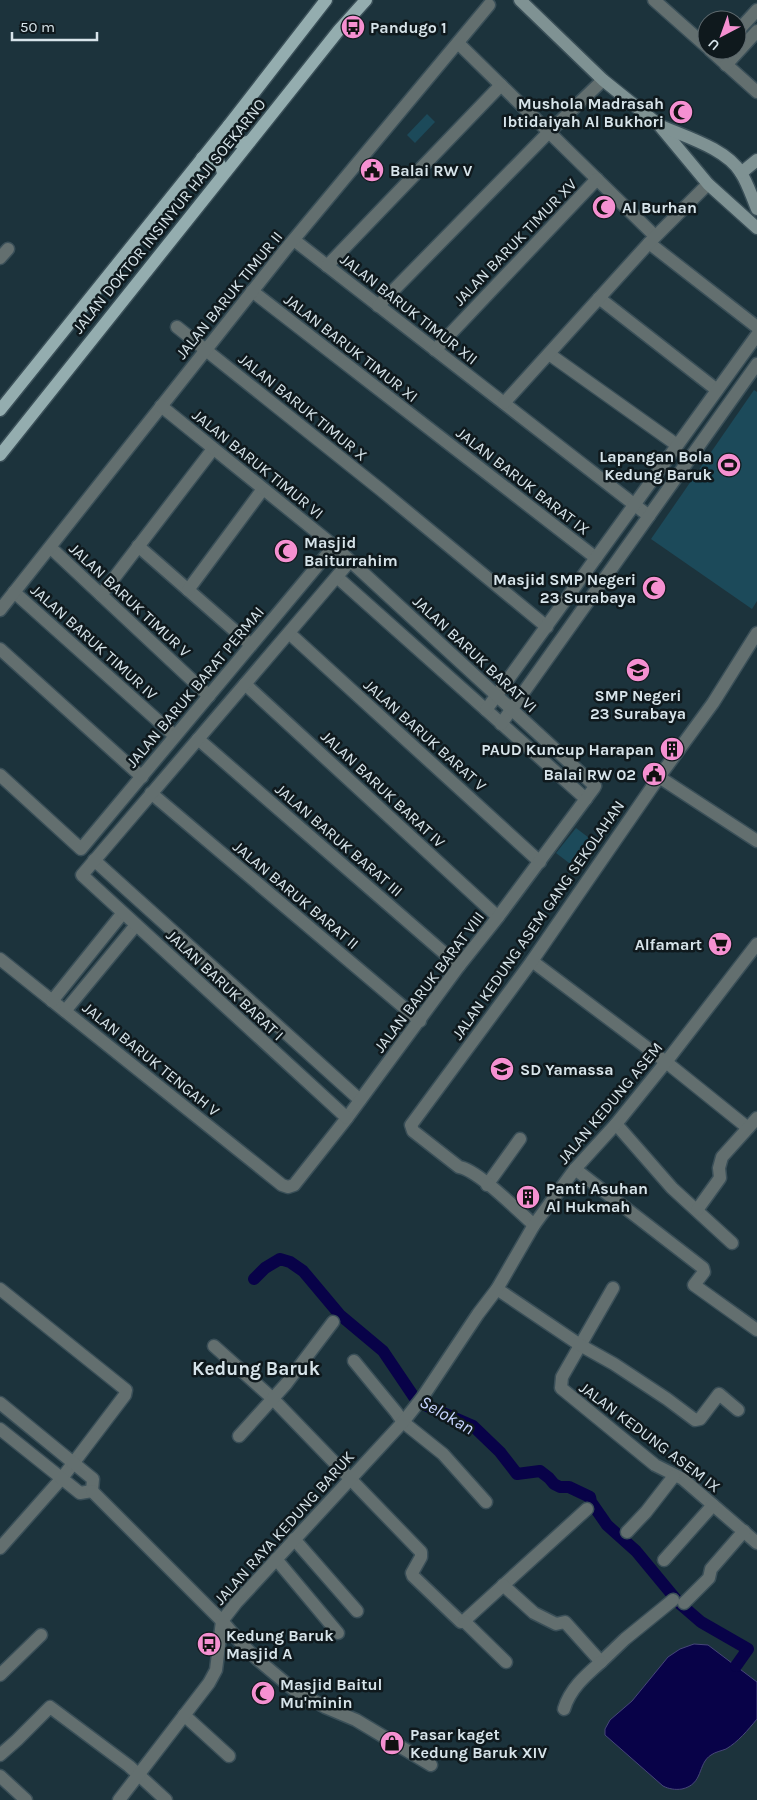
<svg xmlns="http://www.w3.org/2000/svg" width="757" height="1800" font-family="Karla,sans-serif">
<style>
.green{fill:#1c4a5a}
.water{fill:#080248;stroke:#464679}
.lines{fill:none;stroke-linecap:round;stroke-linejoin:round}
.canal{stroke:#080248;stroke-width:12}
.street-casing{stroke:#3a4f58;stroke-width:15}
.secondary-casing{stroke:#3a4f58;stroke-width:15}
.primary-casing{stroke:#3a4f58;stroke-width:15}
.street{stroke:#636f6f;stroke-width:12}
.secondary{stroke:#7f9293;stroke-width:12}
.primary{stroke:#94adaf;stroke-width:12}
.labels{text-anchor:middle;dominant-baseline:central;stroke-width:5;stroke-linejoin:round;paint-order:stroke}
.poi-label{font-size:16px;font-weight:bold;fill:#d7e4ea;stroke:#0f191d;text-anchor:start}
.street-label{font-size:16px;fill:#d7e4ea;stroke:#0f191d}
.water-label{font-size:18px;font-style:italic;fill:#c8d5ff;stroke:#0f191d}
.quarter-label{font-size:19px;font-weight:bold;fill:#d7e4ea;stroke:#0f191d}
</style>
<rect width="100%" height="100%" fill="#1c333c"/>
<g class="green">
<polygon points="427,114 435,122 415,143 407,135"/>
<polygon points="754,390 757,392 757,601 752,609 651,539"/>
<polygon points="576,828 597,844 577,869 556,853"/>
</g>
<path class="water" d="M694,1644L708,1645L757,1682V1719C748,1730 738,1742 726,1749C721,1751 715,1752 711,1755C697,1764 704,1784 682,1789C675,1790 669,1789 663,1786L605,1735V1729L610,1720L632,1701L668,1657L680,1649Z"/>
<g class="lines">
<polyline class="canal" points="254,1279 265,1268 280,1259 290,1262 303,1271 340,1315 383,1351 414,1397 427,1406 473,1426 500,1452 517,1474 540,1471 549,1478 554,1484 560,1487 569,1487 590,1497 591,1502 607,1525 636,1551 679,1603 701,1622 748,1649 736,1666"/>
<g class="street-casing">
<g id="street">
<polyline points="654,0 707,47"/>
<polyline points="737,32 757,10"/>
<polyline points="458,43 655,236"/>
<polyline points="710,50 757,92"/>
<polyline points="726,65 757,31"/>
<polyline points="294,240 649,516"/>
<polyline points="649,243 757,327"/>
<polyline points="0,258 8,249"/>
<polyline points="327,266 501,85"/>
<polyline points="252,291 596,558"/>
<polyline points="599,298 717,390"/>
<polyline points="378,306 549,132 603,80"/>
<polyline points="177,327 381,490 547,627"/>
<polyline points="435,350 597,179"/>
<polyline points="549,354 677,445"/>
<polyline points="504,403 649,243 708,184"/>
<polyline points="138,546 251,645"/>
<polyline points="51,548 209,696"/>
<polyline points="337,577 586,799"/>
<polyline points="188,590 263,489"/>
<polyline points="14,592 175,736"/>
<polyline points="101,595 213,449"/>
<polyline points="0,610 285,250 489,5"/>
<polyline points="289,633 540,862"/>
<polyline points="0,649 142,777"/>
<polyline points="245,684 498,917"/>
<polyline points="486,710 757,335"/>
<polyline points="501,724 757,364"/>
<polyline points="198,739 459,966"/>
<polyline points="0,775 81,849 334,546"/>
<polyline points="659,777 757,841"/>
<polyline points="151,793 420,1021"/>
<polyline points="94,860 360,1100"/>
<polyline points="0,959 282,1185 288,1187 294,1185 347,1118 459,966 498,917 594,788 595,786 334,546 161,406"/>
<polyline points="532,961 666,1062 748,1128"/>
<polyline points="52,1001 122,914"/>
<polyline points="65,1011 136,925"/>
<polyline points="347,1118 82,875 350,561"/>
<polyline points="616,1124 672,1188 732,1243"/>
<polyline points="575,1169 703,1268 704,1272 694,1285 757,1330"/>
<polyline points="487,1185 520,1139"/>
<polyline points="697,1210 720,1178 719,1168 722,1157 757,1118"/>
<path d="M534,1225C518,1211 478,1170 459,1167L413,1131L411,1125L532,961L659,777L713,703L757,633"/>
<polyline points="613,1288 562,1377 561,1388 655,1465 683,1479 757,1543"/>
<polyline points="0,1289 126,1390 125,1395 62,1478 0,1548"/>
<polyline points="497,1289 580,1345 614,1364 667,1399 695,1420 700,1419 719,1394 738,1410"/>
<polyline points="214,1346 272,1398 421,1552 421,1557 412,1573 413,1576 461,1622 464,1621 587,1509"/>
<polyline points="354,1361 396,1412 403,1422 443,1454 486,1502"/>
<polyline points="0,1403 93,1479 92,1491"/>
<polyline points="0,1429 80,1493 92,1491"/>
<polyline points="239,1436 286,1384 333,1322"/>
<polyline points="92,1491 222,1621 241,1643 257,1659 294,1690 325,1707 356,1720 431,1765"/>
<polyline points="627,1532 646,1512 674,1476"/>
<polyline points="294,1539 357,1611"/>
<polyline points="276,1559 338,1633"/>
<polyline points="664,1560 713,1505"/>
<polyline points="503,1585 534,1613 556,1624 565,1622 601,1662 625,1639 673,1600"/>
<polyline points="684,1603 709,1578 711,1569 744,1531"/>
<polyline points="464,1621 506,1662"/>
<polyline points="0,1675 41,1635"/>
<path d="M564,1709C570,1689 585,1676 601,1662"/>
<polyline points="184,1715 229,1756"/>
<polyline points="0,1755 17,1740 50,1707 129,1766 166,1800"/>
<polyline points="0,1776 26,1800"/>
<polyline points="119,1800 209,1683 216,1670 222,1621 236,1603 403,1422 422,1398 478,1314 497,1289 534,1225 575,1169 616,1124 666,1062 757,944"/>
</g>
</g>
<g class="secondary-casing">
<g id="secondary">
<polyline points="520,0 603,80 659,125 708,184 757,228"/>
<path d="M661,126C686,137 727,149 741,173C748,184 752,197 757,209"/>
<polyline points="741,173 757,160"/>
</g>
</g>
<g class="primary-casing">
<g id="primary">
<path d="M229,125C227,139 237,146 250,141"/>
<path d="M202,158C215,157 221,161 223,174"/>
<polyline points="0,410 229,125 326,0"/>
<polyline points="0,455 339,30 366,0"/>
</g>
</g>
<use href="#street" class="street"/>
<use href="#secondary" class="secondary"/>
<use href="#primary" class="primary"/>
</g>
<defs>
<g id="bus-disc" transform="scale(1.25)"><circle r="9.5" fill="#f590d1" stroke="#0f191d"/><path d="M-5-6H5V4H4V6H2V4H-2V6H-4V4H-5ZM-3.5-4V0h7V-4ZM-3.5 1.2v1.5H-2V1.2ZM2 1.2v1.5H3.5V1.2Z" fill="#111"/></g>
<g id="mosque-disc" transform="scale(1.25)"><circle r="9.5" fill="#f590d1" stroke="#0f191d"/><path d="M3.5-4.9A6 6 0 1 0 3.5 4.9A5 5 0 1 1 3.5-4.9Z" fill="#111"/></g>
<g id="civic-disc" transform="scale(1.25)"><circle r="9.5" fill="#f590d1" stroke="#0f191d"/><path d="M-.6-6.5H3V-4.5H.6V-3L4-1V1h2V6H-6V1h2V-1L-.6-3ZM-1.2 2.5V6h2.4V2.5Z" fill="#111"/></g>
<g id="stadium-disc" transform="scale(1.25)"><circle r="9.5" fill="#f590d1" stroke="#0f191d"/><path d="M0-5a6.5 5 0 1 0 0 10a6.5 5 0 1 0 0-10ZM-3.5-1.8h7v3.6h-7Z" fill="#111"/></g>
<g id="school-disc" transform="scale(1.25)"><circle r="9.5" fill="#f590d1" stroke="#0f191d"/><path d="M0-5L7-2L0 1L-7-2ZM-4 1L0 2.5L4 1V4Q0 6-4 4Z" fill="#111"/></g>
<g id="building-disc" transform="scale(1.25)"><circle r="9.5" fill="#f590d1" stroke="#0f191d"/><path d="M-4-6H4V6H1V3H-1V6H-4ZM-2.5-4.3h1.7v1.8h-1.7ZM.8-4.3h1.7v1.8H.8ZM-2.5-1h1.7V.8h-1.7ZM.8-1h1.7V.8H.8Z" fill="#111"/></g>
<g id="supermarket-disc" transform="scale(1.25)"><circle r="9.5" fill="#f590d1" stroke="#0f191d"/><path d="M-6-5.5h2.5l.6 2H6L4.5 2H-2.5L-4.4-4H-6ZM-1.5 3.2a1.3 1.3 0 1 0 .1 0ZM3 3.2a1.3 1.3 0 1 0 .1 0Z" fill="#111"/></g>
<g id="shop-disc" transform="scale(1.25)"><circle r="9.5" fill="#f590d1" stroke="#0f191d"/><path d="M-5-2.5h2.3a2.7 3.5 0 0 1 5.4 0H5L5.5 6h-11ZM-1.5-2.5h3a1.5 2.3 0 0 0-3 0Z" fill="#111"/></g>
</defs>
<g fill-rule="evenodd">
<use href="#bus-disc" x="353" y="27"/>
<use href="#mosque-disc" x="681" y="112"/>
<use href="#civic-disc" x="372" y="170"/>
<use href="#mosque-disc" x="604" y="207"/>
<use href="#stadium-disc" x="729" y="465"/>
<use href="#mosque-disc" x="286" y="551"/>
<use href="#mosque-disc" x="654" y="588"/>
<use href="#school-disc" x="638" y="670"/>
<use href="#building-disc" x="672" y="749"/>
<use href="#civic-disc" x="654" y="774"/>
<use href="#supermarket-disc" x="720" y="944"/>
<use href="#school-disc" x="502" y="1069"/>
<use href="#building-disc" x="528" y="1197"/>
<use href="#bus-disc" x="209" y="1644"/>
<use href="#mosque-disc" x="263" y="1693"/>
<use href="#shop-disc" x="392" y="1743"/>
</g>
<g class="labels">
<g class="poi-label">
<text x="370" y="27">Pandugo 1</text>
<text x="664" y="103" text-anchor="end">Mushola Madrasah<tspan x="664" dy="18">Ibtidaiyah Al Bukhori</tspan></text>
<text x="390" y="170">Balai RW V</text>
<text x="622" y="207">Al Burhan</text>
<text x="712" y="456" text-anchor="end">Lapangan Bola<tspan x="712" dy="18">Kedung Baruk</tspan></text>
<text x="304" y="542">Masjid<tspan x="304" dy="18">Baiturrahim</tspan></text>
<text x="636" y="579" text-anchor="end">Masjid SMP Negeri<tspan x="636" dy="18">23 Surabaya</tspan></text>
<text x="638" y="695" text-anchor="middle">SMP Negeri<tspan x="638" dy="18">23 Surabaya</tspan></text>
<text x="654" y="749" text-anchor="end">PAUD Kuncup Harapan</text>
<text x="636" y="774" text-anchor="end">Balai RW 02</text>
<text x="702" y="944" text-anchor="end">Alfamart</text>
<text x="520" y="1069">SD Yamassa</text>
<text x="546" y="1188">Panti Asuhan<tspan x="546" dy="18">Al Hukmah</tspan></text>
<text x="226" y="1635">Kedung Baruk<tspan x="226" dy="18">Masjid A</tspan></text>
<text x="280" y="1684">Masjid Baitul<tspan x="280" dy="18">Mu'minin</tspan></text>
<text x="410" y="1734">Pasar kaget<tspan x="410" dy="18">Kedung Baruk XIV</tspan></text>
</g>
<g class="street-label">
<text transform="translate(169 216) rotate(-51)">JALAN DOKTOR INSINYUR HAJI SOEKARNO</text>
<text transform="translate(515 242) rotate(-46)">JALAN BARUK TIMUR XV</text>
<text transform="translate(229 295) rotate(-51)">JALAN BARUK TIMUR II</text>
<text transform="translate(409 309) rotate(38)">JALAN BARUK TIMUR XII</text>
<text transform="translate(351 348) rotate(38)">JALAN BARUK TIMUR XI</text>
<text transform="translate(303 407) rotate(39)">JALAN BARUK TIMUR X</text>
<text transform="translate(258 464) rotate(39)">JALAN BARUK TIMUR VI</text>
<text transform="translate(523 481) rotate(38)">JALAN BARUK BARAT IX</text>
<text transform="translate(130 600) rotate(43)">JALAN BARUK TIMUR V</text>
<text transform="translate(94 642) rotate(42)">JALAN BARUK TIMUR IV</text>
<text transform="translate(475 654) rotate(43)">JALAN BARUK BARAT VI</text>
<text transform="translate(195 687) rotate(-50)">JALAN BARUK BARAT PERMAI</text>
<text transform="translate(425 735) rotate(42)">JALAN BARUK BARAT V</text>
<text transform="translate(383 789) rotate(43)">JALAN BARUK BARAT IV</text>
<text transform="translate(339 840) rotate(41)">JALAN BARUK BARAT III</text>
<text transform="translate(296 895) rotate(40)">JALAN BARUK BARAT II</text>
<text transform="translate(538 920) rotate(-55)">JALAN KEDUNG ASEM GANG SEKOLAHAN</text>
<text transform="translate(429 982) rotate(-53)">JALAN BARUK BARAT VIII</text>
<text transform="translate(225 985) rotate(43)">JALAN BARUK BARAT I</text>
<text transform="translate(151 1059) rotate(39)">JALAN BARUK TENGAH V</text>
<text transform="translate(610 1103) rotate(-50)">JALAN KEDUNG ASEM</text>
<text transform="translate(650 1437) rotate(37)">JALAN KEDUNG ASEM IX</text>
<text transform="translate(284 1528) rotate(-48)">JALAN RAYA KEDUNG BARUK</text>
</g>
<g class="water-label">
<text transform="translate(447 1415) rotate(30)">Selokan</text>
</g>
<g class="quarter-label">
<text x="256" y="1369">Kedung Baruk</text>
</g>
</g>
<g transform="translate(722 35) rotate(221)"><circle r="24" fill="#0f191d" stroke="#5f6a6f"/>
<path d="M0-4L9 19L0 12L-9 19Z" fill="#f590d1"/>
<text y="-8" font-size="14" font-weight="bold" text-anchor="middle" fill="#d7e4ea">U</text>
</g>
<path d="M12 32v8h85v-8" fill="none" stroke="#d7e4ea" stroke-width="2.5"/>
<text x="20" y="32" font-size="15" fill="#d7e4ea" stroke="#0f191d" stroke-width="4" paint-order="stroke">50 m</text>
</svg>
